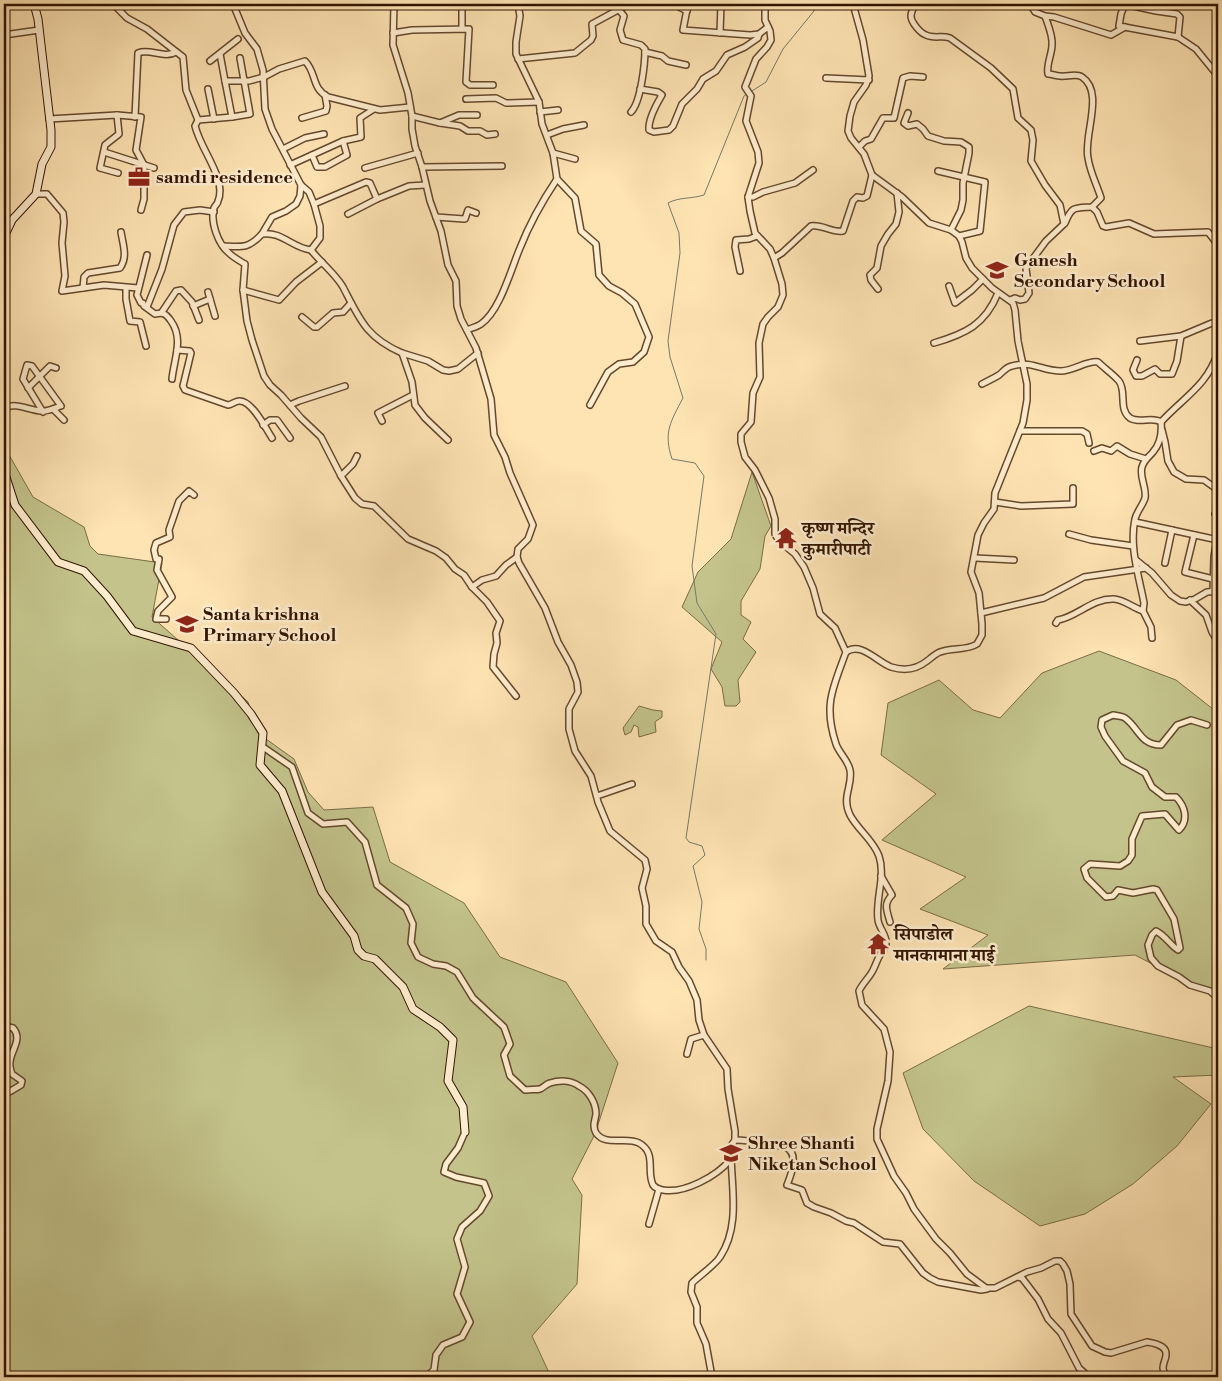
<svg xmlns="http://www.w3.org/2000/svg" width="1222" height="1381" font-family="'Libre Bodoni','Noto Serif Devanagari',serif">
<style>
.green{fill:#c3c38b;stroke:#7a6c46}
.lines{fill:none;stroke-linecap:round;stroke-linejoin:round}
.stream{stroke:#747a68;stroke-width:1}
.street-casing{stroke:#64482d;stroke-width:8}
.secondary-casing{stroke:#311400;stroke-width:9}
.street{stroke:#feedce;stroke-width:5}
.secondary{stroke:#feedce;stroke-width:7}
.labels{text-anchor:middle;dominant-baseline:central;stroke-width:5;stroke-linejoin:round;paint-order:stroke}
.poi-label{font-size:18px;font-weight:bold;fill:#311400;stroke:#feedce;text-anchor:start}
</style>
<rect width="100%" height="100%" fill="#fee3b3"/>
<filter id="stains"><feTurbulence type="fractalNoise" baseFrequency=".004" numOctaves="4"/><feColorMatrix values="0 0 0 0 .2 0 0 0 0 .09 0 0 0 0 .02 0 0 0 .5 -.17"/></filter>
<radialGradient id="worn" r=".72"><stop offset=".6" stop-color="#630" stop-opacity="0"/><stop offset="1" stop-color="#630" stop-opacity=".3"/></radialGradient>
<g class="green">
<polygon points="4,446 33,497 84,527 90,546 98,554 162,563 152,617 248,702 259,734 294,759 308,792 324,810 373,807 390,862 464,903 500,957 566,982 618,1063 595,1134 572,1179 582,1195 577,1284 532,1336 551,1377 4,1377"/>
<polygon points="752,472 771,526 765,536 760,569 741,601 741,615 751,622 743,639 756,652 738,680 740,702 736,706 725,706 722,687 711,669 722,642 682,607 698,572 731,539"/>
<polygon points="1099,651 1176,680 1218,713 1218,998 1135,955 943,969 988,935 920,909 966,877 882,840 936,794 881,755 888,703 939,680 973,710 1000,718 1042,673"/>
<polygon points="639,706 653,710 662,711 662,717 655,722 656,732 639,737 638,727 634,725 631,732 625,735 623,728"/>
<polygon points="1029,1006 1218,1049 1218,1075 1173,1077 1211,1104 1177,1146 1133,1184 1085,1214 1040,1226 974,1181 923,1129 903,1073"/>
</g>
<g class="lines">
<g class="stream">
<polyline points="752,91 766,82 783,49 814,11 817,4"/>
<path d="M706,960V949L699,929L702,902L693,866L705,855L702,846L689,842L686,838L716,634L697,603L692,566L704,476L695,463L672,459C663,432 671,421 683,398L670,357L668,341L680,253L679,233L668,203C679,197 691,199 704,195L744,96L748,93"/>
</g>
<g class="street-casing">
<g id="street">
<path d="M113,4L127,18L147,29L183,57L186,90L198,120L195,126C200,145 212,160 218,179C220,185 221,195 218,201C218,204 215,205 214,208C210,222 218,244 229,253C234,258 240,261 245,264L243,290L247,321L252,340L264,376L270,385L281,395L301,418L321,437L341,476L355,498L362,504L374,506L408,539L436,551L446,558L455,569L464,575L472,587L487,602L500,621L496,633L497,643L494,654L493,667L516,696"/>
<path d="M233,4L245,33L257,49L263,70L265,109L272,129L301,185L309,192L314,204L320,226V238L311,250C320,262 338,276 344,289C360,320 367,338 402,353L412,382L415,405L425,418L448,440"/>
<path d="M394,4L393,45L408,93L412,116V129L415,146L422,167L430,201L441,231L448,265L456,281L457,306L461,319L476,348L491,399L494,435L505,457L510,473L533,525L528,539L518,549L517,557L519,563L545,608L558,642L571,665L577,682L578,692L569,709V729L575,751L591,776L598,802L610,831L645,860L647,869L642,888L646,906V924L656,941L672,952L679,967L689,981L697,1000L699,1020L704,1035L727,1069L728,1089L735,1131V1140L731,1146C730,1182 742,1224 720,1257C715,1265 699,1276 692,1283L691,1292L697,1307V1323L706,1344L712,1377"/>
<polyline points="462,4 462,28"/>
<path d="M616,4L619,10L624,16L620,30L623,40L641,45L645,49C645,63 641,102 631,112"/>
<polyline points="673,4 687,11"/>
<polyline points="688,4 683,30 750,35 759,34 768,27"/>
<polyline points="709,4 721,5"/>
<path d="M765,4V20L770,31L771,40L767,47L756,59L745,87L751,96L746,121L758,152L759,163L748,197L750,211L755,233L770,249L774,258L782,284L783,295L778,307L768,317L763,324L759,343L760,377L753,393L751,422L741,434V442L745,457L755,470L769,498L775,519V534L779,541L795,554L804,567L813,588L820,614L835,628L846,652C833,688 823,705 836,744C839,753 848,760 850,770C853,786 841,797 850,815C858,830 873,840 879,856C886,877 875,899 878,920C879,928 886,934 886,942C887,947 882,950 880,955C877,960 875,967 872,972C868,979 862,984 859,991L862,1005L884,1029L890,1052L888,1081L877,1129V1139L894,1176L906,1193L914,1209L936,1239L950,1253L967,1274L986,1288H995L1027,1272L1041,1268L1055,1261H1060L1063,1264L1067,1271L1070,1284L1071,1314L1092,1346L1105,1352L1111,1353L1147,1342C1154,1343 1167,1346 1166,1355C1166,1359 1163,1363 1163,1368C1163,1373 1167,1375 1170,1377"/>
<path d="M915,4C914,7 911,12 911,16C911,22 920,33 926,35C934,39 942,35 950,38L991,68L1013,89L1018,118L1031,130L1033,140L1031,161L1045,185L1060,205L1064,224L1046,241L1026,268L1029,293L1025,299L1020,300L1015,298L1010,300"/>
<path d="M1030,4L1035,12L1045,16C1048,25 1053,36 1052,45C1052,54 1046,65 1048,74C1052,74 1056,76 1060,76C1067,77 1076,73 1082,77C1105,92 1083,136 1088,158C1090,172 1097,185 1101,198L1092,207C1074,208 1072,206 1065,223"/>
<polyline points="1124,4 1156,11 1177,14 1180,17 1178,37"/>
<polyline points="1125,4 1121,14 1119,26 1178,37 1196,49 1218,76"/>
<polyline points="1045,16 1054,17 1111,35 1125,27"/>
<polyline points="393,33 412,30 469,29 466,82 470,85 493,85"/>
<polyline points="720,33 721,4"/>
<polyline points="4,35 39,30"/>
<polyline points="645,52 662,56 668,61 686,65"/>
<polyline points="220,54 225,81"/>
<polyline points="518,59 575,53 591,40 593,36 592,24 629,4"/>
<polyline points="210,61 238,39"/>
<polyline points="826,78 869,80"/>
<polyline points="208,89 214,119"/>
<path d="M640,89L658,92L662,95C656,105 648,119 649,130L654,132L669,130L673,126L682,104L697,89L703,79L716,71L727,55L745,47L758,38L759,34"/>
<polyline points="466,99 496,98 506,103 539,102"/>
<polyline points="540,112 558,110"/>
<polyline points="908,113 904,123 908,126 917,124 923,129 928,136 944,141 961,142 969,147 969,153 963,183 963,200 961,210 951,230"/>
<polyline points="117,115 119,134 105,145 100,168 118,173"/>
<polyline points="412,116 440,123 459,115 477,115"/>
<path d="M135,117L138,53C150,48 164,59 176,52"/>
<polyline points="232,117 250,114 240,58"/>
<polyline points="302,118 326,111 327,106 325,95"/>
<polyline points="49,119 117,115 141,117 136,150 144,165 144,199 141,210"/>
<path d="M198,120L232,117L225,81H249L264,77L279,69L305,61C317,73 311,88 328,97L380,110L410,107"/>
<polyline points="440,123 460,126 468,131 480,131 487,135 495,134"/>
<polyline points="547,135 563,129 584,125"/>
<polyline points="859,147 865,141 871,139 883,118 894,118 903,78 910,76 923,77"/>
<polyline points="283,149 305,138 324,134"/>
<polyline points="104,152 154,168"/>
<polyline points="553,153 575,159"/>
<polyline points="312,155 317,167 325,167 347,155 343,141"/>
<polyline points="290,165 343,141 361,137 360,118 374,109"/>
<polyline points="422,167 502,166"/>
<polyline points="365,168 418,153"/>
<polyline points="938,171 985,182 980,231 959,236"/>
<polyline points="557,179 575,198 581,231 596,244 599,275 609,286 622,293 635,304 649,337 644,352 633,362 619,364 608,372 590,405"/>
<polyline points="36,194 47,194 63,213 64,222 62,243 65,276 62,291 104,285 138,288"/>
<polyline points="748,197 753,197 763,192 795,183 813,170"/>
<polyline points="314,204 366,182 370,183 377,199 409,186 425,185"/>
<polyline points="1092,207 1097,212 1103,226 1106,227 1129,223 1154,234 1208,232 1215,241 1218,242"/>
<polyline points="348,214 377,199"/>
<polyline points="436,217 464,219 465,219 468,210 476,213"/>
<polyline points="262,234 272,217 286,211 296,204 300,196 301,185"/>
<path d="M223,246C242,247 248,249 262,234C282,231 292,248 311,250"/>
<path d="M147,255L137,295L141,303H143L144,306L155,314C164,312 166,314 171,321C184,339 174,359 172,379"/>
<path d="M774,258L782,253L811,226C822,224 832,233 843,231L853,201L857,197L863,198L867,196L872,175"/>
<polyline points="740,271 735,247 736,240 749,239 757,236"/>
<polyline points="949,286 955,303 972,290 983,279"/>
<path d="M83,288L84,277L88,273L120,268C128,257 123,245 121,232"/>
<polyline points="126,288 126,299 130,321 140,322 146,346"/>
<polyline points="878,289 871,280 870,275 877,268 881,246 888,234 896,224 899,212 897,193"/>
<polyline points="243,290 279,300 296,282 322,262"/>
<polyline points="208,292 215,316"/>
<polyline points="193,306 210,299"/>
<polyline points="147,307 162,269 174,225 184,212 200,210 214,212"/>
<polyline points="162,312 176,291 181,290 192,302 199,320"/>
<polyline points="302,317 314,327 317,327 333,313 343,312 351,303"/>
<path d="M467,330C471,328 477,327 481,324C500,311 511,269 520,248C529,225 543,200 557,179L553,153L542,124L539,102L516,54V42L520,16L518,4"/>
<polyline points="1140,341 1181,336 1212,323 1218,323"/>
<path d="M934,343C965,334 985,325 998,293"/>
<path d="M177,350L190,351L191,353L183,386L185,390L228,405C231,405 235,401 239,401C252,400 266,429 272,438"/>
<polyline points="402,353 428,361 443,370 449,371 458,369 478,353"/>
<polyline points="1137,360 1133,370 1136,376 1142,376 1155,369 1160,374 1172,374 1177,361 1181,336"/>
<path d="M982,384C988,381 994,378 999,375C1004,371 1006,367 1012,366C1033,360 1041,371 1061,371C1073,371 1088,360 1098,362C1104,368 1113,374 1119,381C1127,392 1118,409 1130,418C1140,424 1152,416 1161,422"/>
<polyline points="28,388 50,366 56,368"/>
<polyline points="290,405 299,401 345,386"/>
<path d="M4,408C16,402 28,410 41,411C47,412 55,408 61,406L32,366L27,365L23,379L43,412"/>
<polyline points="53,409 64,420"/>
<polyline points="382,421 378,413 413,395"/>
<path d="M1161,422C1184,397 1207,386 1218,352"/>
<polyline points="263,425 270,420 277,420 290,438"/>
<polyline points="1162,430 1165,442 1168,461 1174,472 1186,479 1204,480 1218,490"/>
<polyline points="1020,431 1082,431 1087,434 1089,443"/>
<polyline points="1094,451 1102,448 1111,451 1117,446 1130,454 1146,459"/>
<polyline points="341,476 353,464 357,456"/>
<polyline points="995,502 1021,506 1073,504 1073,488"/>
<polyline points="1218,509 1215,514 1218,519"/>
<polyline points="1135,522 1218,540"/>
<polyline points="1069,534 1091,540 1133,546"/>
<polyline points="1194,535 1185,572 1213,579"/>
<polyline points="975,558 1014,560"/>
<polyline points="1136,560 1152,573 1171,595 1180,601 1186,602 1195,599 1207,592 1218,591"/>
<polyline points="1165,563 1172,530"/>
<polyline points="472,587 482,580 496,576 506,565 517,557"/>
<polyline points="1213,592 1214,557 1217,539"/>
<polyline points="1190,600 1206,615 1212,632 1218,642"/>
<polyline points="1143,611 1151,627 1152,638"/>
<polyline points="981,613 1044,598 1084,577 1146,568"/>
<polyline points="166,619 156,619 158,611 172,597 157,570 159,559 156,559 154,550 156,543 170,537 169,530 179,501 189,491 194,495"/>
<path d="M1056,623L1058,620C1077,617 1092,598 1114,599C1125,600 1133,608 1143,611L1144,603C1139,576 1129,547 1135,519C1137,511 1143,505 1145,498C1147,488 1139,477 1142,467C1144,460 1149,457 1153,452C1160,444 1162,432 1161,422"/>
<path d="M846,652C861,641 877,662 891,667C904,671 917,669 927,661C931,658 935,654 940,652C952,647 966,651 977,644L982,635V624L979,593L971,572L978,535L984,523L994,509L995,493L1023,423L1027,400V384L1018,341L1015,310L1013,303L992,288L972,268L966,258L962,242L959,236L951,230L929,223L902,197L872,175L864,154L851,138L848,131L850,116L854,102L866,85L869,76L863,40L853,4"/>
<path d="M1207,725L1191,720L1177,725L1161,745C1140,745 1139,728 1125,718C1122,716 1117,716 1113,715L1102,720L1101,727L1105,736L1123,761L1145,773L1152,787L1165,797H1176C1185,806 1189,820 1179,830L1165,814L1142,816L1132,839V855L1128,861L1120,866L1090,864L1084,869L1087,878L1106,897L1113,896L1118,890L1133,893L1153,889L1157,890L1174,919L1180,948L1178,950C1169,944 1167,937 1156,931L1152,935L1148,945L1151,958L1158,966L1179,977L1190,985L1210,991L1218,998"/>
<path d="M263,747L292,767L308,813L323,824L347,822L365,842L377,885L406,908L413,924L411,943L418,957L433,964L446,966L457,972L473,998L504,1027L510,1044L504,1055L510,1076L525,1090C529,1089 536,1090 540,1089C543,1088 546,1084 550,1083C559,1080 571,1080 579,1086C589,1091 596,1103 596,1114C595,1121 592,1126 596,1133C606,1147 626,1136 639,1143C657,1153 646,1171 653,1185C656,1189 659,1189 663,1190C684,1194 717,1176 730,1160"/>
<polyline points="597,796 632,784"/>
<path d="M881,876L892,895C883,904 887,911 890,922"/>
<path d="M4,1026L13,1028C23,1039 11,1050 10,1062C9,1067 11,1070 12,1074L22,1081L21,1085L4,1095"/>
<polyline points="687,1054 691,1039 704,1035"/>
<path d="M735,1140C747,1140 757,1142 769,1145C774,1146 780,1145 785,1147C800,1153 791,1175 787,1185L802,1190L807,1203L814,1207L831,1213L846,1221L854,1223L883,1242L900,1244L923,1273L930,1278L938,1282L981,1290L987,1289"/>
<polyline points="649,1224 659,1189"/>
<polyline points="1018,1277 1022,1278 1038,1299 1048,1319 1061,1333 1079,1368 1089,1377"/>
<polyline points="426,1377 434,1370 436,1355 443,1345 462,1337 470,1322 457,1294 465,1267 457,1239 462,1227 480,1211 489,1196 484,1183 456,1177 444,1172 446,1164 458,1148 465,1132"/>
</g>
</g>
<g class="secondary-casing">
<g id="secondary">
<polyline points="4,237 12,220 36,194 42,164 51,147 51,130 38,19 34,4"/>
<polyline points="4,471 15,505 58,562 84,571 107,596 133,631 191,648 234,693 251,714 263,733 260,765 282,791 322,892 354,936 358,950 364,956 375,959 403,987 413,1009 440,1027 453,1040 448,1081 463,1107 465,1132"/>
</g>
</g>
<use href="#street" class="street"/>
<use href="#secondary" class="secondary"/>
</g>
<defs>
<g id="office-bare" transform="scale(1.725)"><path d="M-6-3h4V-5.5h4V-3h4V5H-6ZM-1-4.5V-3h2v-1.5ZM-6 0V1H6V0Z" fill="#8f2418" stroke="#feedce" stroke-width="2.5" paint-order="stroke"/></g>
<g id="school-bare" transform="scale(1.725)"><path d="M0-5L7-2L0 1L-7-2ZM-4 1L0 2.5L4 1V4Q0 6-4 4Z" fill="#8f2418" stroke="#feedce" stroke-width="2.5" paint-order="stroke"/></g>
<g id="temple-bare" transform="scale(1.725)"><path d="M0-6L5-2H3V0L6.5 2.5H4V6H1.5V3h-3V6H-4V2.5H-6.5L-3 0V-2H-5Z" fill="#8f2418" stroke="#feedce" stroke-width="2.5" paint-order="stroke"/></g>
</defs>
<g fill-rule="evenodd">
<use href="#office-bare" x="139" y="177"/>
<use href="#school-bare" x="997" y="270"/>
<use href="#temple-bare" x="786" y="538"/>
<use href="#school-bare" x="187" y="624"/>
<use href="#temple-bare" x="878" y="944"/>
<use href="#school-bare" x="731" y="1153"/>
</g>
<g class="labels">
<g class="poi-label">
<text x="156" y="177">samdi residence</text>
<text x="1014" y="260">Ganesh<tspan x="1014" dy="21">Secondary School</tspan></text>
<text x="802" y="528">कृष्ण मन्दिर<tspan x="802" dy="21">कुमारीपाटी</tspan></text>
<text x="203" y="614">Santa krishna<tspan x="203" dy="21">Primary School</tspan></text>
<text x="894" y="934">सिपाडोल<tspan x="894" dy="21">मानकामाना माई</tspan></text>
<text x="748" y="1143">Shree Shanti<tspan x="748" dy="21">Niketan School</tspan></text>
</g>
</g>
<rect width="1222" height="1381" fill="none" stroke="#fee3b3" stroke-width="20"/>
<rect x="5" y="5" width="1212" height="1371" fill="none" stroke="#311400" stroke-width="2.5"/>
<rect x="10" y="10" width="1202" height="1361" fill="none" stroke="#311400"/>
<rect width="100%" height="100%" filter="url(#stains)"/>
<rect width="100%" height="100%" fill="url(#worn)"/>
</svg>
